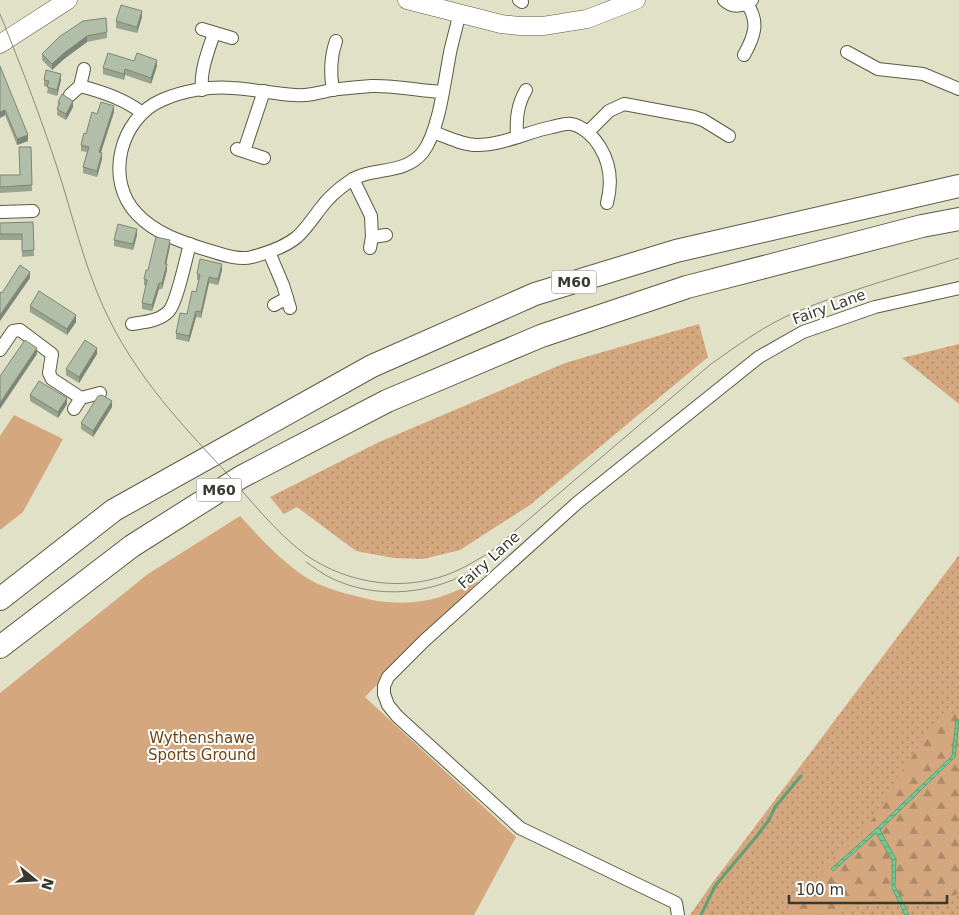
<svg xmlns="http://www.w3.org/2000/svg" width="959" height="915" font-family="'DejaVu Sans',sans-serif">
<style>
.grass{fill:url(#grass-dots)}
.forest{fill:url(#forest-firs)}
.park{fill:#d4a77e}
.water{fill:url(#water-rules);stroke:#619f76}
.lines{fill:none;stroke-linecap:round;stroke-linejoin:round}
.stream{stroke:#619f76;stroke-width:3}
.minor-casing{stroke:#5a5b44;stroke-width:14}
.secondary-casing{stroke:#5a5b44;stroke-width:19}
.motorway-casing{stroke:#5a5b44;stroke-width:24}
.minor{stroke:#fff;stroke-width:12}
.secondary{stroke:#fff;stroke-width:18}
.motorway{stroke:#fff;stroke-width:22}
.tram{stroke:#8b8c7a;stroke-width:1}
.wall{fill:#99a490}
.shaded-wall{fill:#7d8676}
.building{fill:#b2bfa8;stroke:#7d8676}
.labels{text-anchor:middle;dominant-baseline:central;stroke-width:4;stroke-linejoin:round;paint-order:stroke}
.shield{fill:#fff;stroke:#74746d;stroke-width:1}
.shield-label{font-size:14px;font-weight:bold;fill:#38392f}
.street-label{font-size:15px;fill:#38392f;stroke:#fff}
.park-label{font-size:15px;fill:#704410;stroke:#fff}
</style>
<defs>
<pattern id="grass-dots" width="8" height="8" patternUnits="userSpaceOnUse" patternTransform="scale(1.25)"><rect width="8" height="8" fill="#d4a77e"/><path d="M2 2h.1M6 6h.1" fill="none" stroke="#ad8968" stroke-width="1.8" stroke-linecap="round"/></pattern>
<pattern id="forest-firs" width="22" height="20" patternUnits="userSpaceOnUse" patternTransform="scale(1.25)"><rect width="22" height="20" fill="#d4a77e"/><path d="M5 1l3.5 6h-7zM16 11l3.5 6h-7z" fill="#ad8968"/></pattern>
<pattern id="water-rules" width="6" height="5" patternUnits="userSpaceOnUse" patternTransform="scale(1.25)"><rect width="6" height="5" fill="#73cb94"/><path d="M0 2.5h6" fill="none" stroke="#5fa679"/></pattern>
</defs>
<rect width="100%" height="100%" fill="#e0e1c7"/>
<g class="grass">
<polygon points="699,324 708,357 530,505 460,550 423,559 394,558 356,551 297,507 284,514 270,497 377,443 565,363"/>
<polygon points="959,344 959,404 902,358"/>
<polygon points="959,555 959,915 690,915 711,885"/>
</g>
<polygon class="forest" points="959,712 959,894 943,898 925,898 897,907 879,897 841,910 835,915 789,915 832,859 858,837 883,806 895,781 929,732 946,716"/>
<g class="park">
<polygon points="14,415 63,439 23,512 0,530 0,436"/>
<path d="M240,516C262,540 289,570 318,584C335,591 354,596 372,600C395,604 418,604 440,597C453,593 466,586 479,581L365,697L516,837L474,915H0V693L148,574Z"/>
</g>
<polygon class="water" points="956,720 959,720 955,757 880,830 896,859 895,886 909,915 905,915 892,888 892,860 876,833 833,871 831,869 878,827 952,756"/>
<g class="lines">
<polyline class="stream" points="701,915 715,886 756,837 769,820 775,807 801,776"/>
<g class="minor-casing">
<g id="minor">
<polyline points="519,0 522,2"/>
<path d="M724,0C732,8 743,7 752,0"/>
<polyline points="202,29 232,38"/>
<polyline points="847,52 878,69 923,74 959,89"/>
<path d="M744,55C754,37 760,22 747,4"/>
<path d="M80,86C100,91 124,99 141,112"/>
<path d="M202,90C200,70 208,52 214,33"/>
<path d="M333,90C330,73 330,58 336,41"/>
<path d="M443,92C419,91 395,85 371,86C358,87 344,88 331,90C319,93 307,96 295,95C274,94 253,89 232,88C210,86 182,91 162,100C120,118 104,180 137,214C155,233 179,241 204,249C219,253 237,261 252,257C267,253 285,247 297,237C306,229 313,218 320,209C328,198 338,189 350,181C372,166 404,176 423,152C440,130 445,75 451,48C454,36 457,24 460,13"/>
<polyline points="70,95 80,86 84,69"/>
<path d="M433,132C447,137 462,145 477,145C503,145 527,132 552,127C558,126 565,123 571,124C583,126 594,137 600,147C611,165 612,184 607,203"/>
<polyline points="588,132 609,111 624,104 694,117 703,120 729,136"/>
<path d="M517,137C516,120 517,105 526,90"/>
<polyline points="237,149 264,158"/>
<polyline points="244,151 264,91"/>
<polyline points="353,179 371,216 372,237 370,248"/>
<polyline points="0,212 33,211"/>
<polyline points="372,237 386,235"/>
<polyline points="269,252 283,285 290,308"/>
<polyline points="274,305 287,298"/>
<path d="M132,324C144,322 160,321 169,311C177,302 186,258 190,244"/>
<polyline points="0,350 13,331 20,330 52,354 49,373 52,379 81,398 100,393"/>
<polyline points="74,409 81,398"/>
<polyline points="678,915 676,903 520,828 397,716 388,705 384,694 384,686 388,677 424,641 577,503 759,357 803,332 875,307 959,288"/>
</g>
</g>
<g class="secondary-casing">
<g id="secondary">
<polyline points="407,0 501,24 520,26 543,26 587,19 636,0"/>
<polyline points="0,44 68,0"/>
</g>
</g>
<g class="motorway-casing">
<g id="motorway">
<polyline points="0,599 114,510 372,366 535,294 676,251 959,186"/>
<polyline points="0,647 132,546 241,477 387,401 541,336 687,287 922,226 959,219"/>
</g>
</g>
<use href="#minor" class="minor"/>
<use href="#secondary" class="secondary"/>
<use href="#motorway" class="motorway"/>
<g class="tram">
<path d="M0,14C23,71 45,128 63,186C77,233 89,280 111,323C139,378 180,423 222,468C248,497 275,532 306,555C349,585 408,593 456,571C468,566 478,559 489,553L711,364C738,345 765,325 796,312C849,290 904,275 959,258"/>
<path d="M306,562C314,567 321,573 329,577C376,601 436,595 479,566"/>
</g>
</g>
<g class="wall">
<polygon points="142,17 137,33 116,28 116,21"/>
<polygon points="107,32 107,38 87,42 64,59 52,70 42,60 42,54 59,37"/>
<polygon points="134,61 157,66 151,84 125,75 124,80 103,74 103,68"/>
<polygon points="0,66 28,141 17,145 5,115 0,118"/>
<polygon points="44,80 61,80 57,96 47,93 48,87 44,86"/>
<polygon points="58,102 73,107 66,120 57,115"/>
<polygon points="114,112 101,152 102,159 97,177 83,173 83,167 87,152 81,151 81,145 86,134 97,114"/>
<polygon points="31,147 32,191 0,193 0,175 20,175"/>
<polygon points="33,222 34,256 22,257 22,240 0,240 0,223"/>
<polygon points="137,235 133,250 114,246 114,240"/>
<polygon points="170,246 166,264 167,270 162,289 159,289 152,311 142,309 142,303 146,286 144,285 144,279 148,270"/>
<polygon points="222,270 218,285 209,283 201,318 196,317 189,342 176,339 176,333 187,314 196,292 199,280 197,280 197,274"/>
<polygon points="30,306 76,322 67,335 30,312"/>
<polygon points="97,354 79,383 66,375 66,369"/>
<polygon points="30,395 67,404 58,418 30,401"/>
<polygon points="112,407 93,437 81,429 81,423"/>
</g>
<g class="shaded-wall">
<polygon points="142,11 142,17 137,33 137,27"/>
<polygon points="87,36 87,42 64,59 52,70 52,64 64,53"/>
<polygon points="157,60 157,66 151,84 151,78"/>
<polygon points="125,69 125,75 124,80 124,74"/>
<polygon points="61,74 61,80 57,96 57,90"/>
<polygon points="73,101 73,107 66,120 66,114"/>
<polygon points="114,106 114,112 99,158 99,152"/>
<polygon points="5,110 5,115 0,118 0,112"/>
<polygon points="28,135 28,141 17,145 17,139"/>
<polygon points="102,153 102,159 97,177 97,171"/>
<polygon points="137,229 137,235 133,250 133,244"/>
<polygon points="170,240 170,246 165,270 165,264"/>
<polygon points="167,264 167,270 162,289 162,283"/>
<polygon points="222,264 222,270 218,285 218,279"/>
<polygon points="30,272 30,278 0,321 0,315"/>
<polygon points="209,277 209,283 201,318 201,312"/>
<polygon points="159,283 159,289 152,311 152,305"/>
<polygon points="196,311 196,317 189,342 189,336"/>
<polygon points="76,315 76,322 67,335 67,329"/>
<polygon points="37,348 37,354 0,409 0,403"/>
<polygon points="97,348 97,354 79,383 79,377"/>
<polygon points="67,398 67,404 58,418 58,412"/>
<polygon points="112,401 112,407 93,437 93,431"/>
</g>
<g class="building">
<polygon points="121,5 142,11 137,27 116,21"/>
<polygon points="106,18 107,32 87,36 64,53 52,64 42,54 59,37 83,21"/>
<polygon points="108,53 134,61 137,53 157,60 151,78 125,69 124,74 103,68"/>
<polygon points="0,66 28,135 17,139 5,110 0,112"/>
<polygon points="46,70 61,74 57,90 47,87 49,81 44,80"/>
<polygon points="62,94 73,101 66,114 57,109 60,103 58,102"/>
<polygon points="101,102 114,106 99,152 102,153 97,171 83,167 89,147 81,145 84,133 86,134 92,112 97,114"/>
<polygon points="19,147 31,147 32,185 0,187 0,175 20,175"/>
<polygon points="33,222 34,250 22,251 22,234 0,234 0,223"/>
<polygon points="118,224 137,229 133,244 114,240"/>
<polygon points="156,237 170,240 165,264 167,264 162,283 159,283 152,305 142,303 147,280 144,279 146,270 148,270"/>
<polygon points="200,259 222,264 218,279 209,277 201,312 196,311 189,336 176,333 180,313 187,314 192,291 196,292 200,275 197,274"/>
<polygon points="20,265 30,272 0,315 0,292 2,293"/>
<polygon points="39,291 76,315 67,329 30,306"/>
<polygon points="25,340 37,348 0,403 0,376"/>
<polygon points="85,340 97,348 79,377 66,369"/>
<polygon points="39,381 67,398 58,412 30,395"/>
<polygon points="102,395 112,401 93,431 81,423 98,396"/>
</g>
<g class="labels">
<g class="shield">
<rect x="551.5" y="270.5" width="45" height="23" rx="4"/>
<rect x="196.5" y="478.5" width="45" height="23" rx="4"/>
</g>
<g class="shield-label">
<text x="574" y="282">M60</text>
<text x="219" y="490">M60</text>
</g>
<g class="street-label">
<text transform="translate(829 307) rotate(-20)">Fairy Lane</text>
<text transform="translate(489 560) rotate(-42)">Fairy Lane</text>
</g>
<g class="park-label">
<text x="202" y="738">Wythenshawe<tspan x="202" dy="17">Sports Ground</tspan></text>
</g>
</g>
<g transform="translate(35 880) rotate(108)" stroke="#ffffff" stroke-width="4" paint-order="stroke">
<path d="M0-4L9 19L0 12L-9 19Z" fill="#38392f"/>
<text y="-8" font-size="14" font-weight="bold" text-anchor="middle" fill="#38392f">N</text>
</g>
<path d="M789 895v8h158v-8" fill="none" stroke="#38392f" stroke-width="2.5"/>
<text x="796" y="895" font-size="15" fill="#38392f" stroke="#ffffff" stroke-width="4" paint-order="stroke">100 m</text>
</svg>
